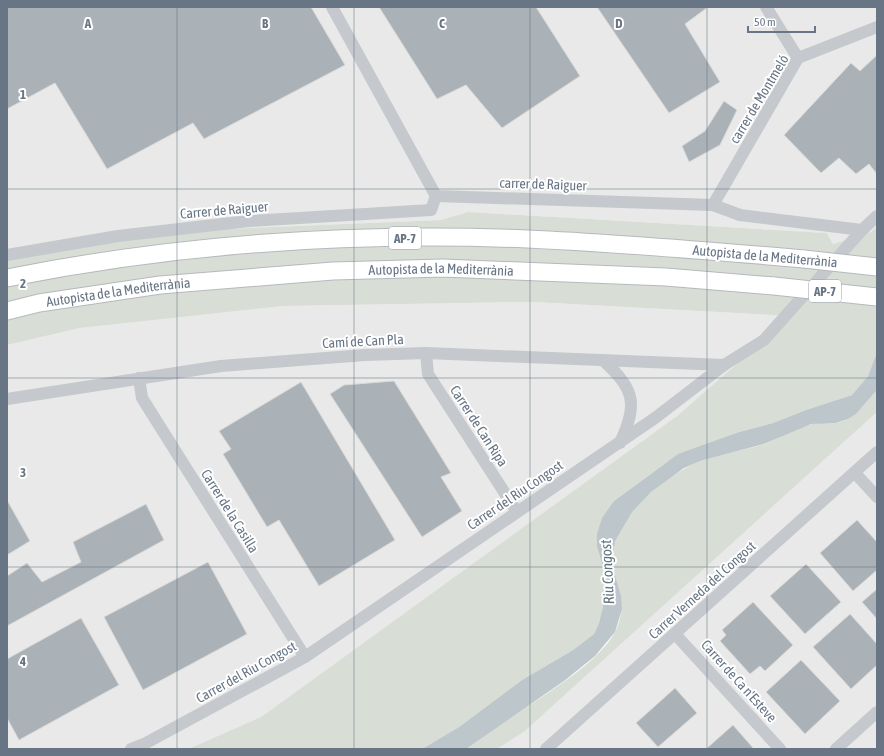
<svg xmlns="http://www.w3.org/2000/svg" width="884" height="756" font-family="'Asap Condensed',sans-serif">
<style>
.built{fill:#e8e9e8}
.green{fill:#d8ded5}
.water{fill:#bdc6cb}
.building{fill:#aab1b7;stroke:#d9d9d7}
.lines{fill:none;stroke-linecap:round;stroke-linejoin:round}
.highway-casing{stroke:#b6b9bc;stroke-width:19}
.minor{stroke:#c5c8cc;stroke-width:12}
.highway{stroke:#fff;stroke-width:17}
.highway-bridge-casing{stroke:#b6b9bc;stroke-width:19;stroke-linecap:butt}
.highway-bridge{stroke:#fff;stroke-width:17}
.grid{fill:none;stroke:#677585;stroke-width:1;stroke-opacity:0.55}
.labels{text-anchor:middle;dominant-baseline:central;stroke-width:4;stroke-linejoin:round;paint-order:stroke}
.shield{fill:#fff;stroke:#959eaa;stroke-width:1}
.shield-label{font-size:13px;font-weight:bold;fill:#677585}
.street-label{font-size:14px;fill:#677585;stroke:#fff}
.water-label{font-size:15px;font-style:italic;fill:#637781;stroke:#fff}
.grid-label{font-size:13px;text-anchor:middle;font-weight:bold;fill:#677585;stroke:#fff;stroke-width:4;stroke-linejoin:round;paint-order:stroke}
</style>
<rect width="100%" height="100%" fill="#f7f7f4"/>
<g class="built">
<polygon points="7,7 877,7 877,227 871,232 833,244 827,233 468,212 442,220 224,229 7,260"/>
<polygon points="533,302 792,316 677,416 261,717 188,749 7,749 7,345 80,328 284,306"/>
<polygon points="877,412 877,749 497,749 525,731"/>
</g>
<g class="green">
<polygon points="468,212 827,233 833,244 871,232 877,227 877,352 868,376 852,395 806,410 773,423 739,432 691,450 667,462 614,501 599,553 606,578 607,596 599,623 594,634 573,650 522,680 459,727 422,749 188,749 261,717 677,416 792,316 533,302 284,306 80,328 7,345 7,260 87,245 224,229 441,220"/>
<path d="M877,390V412L525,731L497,749H466C484,736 502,723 520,711C547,694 603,659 616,630C629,600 614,589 611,562C609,540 629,511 645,497C665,480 689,463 715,456C731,452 749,449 765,444C780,438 796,427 812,424C820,422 828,424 836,423C855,420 865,403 877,390Z"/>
</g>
<polygon class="water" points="877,352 877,390 856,414 848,419 836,423 811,424 764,444 703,460 684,468 651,492 632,512 615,541 611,562 621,596 622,609 615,632 595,656 564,681 466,749 422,749 459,727 522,680 573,650 594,634 599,623 607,591 606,578 597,546 597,534 602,518 614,501 678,454 739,432 773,423 806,410 852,395 868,376"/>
<g class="building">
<polygon points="7,7 311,7 345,65 204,139 193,123 107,169 55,83 7,109"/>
<polygon points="379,7 536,7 580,76 502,128 466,85 437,99"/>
<polygon points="597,7 708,7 685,24 720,82 669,113"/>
<polygon points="877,55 877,174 869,164 856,174 839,158 821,173 784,135 851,63 860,71"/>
<polygon points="724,101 737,110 720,145 689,162 682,146 705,131"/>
<polygon points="394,381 451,473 441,477 462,511 422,537 330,394 344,385"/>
<polygon points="301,382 395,540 319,586 279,520 267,527 223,454 231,449 219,431"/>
<polygon points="7,500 30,541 7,555"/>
<polygon points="146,504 164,540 7,626 7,576 27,563 42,582 81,562 73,542"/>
<polygon points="857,520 877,542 877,570 853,591 820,553"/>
<polygon points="208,562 247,634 143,690 104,617"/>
<polygon points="806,564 841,602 805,634 770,596"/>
<polygon points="877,589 877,619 862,602"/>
<polygon points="753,602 793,645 765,671 760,666 750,674 720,641 726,635 722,630"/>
<polygon points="850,614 877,644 877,665 851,689 813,647"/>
<polygon points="81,618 119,685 19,740 7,718 7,659"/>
<polygon points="801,660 840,701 805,734 766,692"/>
<polygon points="675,688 697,713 658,747 636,723"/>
<polygon points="733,725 754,749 706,749"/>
</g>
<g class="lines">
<g class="highway-casing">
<g id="highway">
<path d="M7,278C177,244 354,232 527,239C620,243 712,251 804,259"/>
<path id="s1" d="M7,311L39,303L160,285L333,271L443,268L666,277L774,286"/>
</g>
</g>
<g class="minor">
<polyline points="332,7 436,196 713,205 740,215 862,230"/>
<polyline points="766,7 798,58"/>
<polyline points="713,205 798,58 877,27"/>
<polyline points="7,255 118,236 249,221 431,210 436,196"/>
<polyline points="426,353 428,374 517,512"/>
<path d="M603,360C635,390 638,403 620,443"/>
<polyline points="139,378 142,398 305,657"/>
<polyline points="7,399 221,366 365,355 426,353 724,365"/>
<polyline points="855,473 877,497"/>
<polyline points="675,634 780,749"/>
<polyline points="131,749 146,743 305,657 655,418 724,365 764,340 862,230 877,216"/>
<polyline points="546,749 877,452"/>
<polyline points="836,749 877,712"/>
</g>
<use href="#highway" class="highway"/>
<g class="highway-bridge-casing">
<g id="highway-bridge">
<polyline points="804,259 877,267"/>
<polyline points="774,286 877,297"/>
</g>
</g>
<use href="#highway-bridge" class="highway-bridge"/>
</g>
<path class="grid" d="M177,7V749M354,7V749M530,7V749M707,7V749M7,189H877M7,378H877M7,567H877"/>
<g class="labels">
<g class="shield">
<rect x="389" y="227" width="32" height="22" rx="3"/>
<rect x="809" y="280" width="32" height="22" rx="3"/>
</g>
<g class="shield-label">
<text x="405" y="238">AP-7</text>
<text x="825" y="291">AP-7</text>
</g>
<g class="street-label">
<text transform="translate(759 99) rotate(-59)">carrer de Montmeló</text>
<text transform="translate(543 184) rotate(2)">carrer de Raiguer</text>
<text transform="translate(224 210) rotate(-5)">Carrer de Raiguer</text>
<text transform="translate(765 256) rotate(5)">Autopista de la Mediterrània</text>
<text stroke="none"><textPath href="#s1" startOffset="437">Autopista de la Mediterrània</textPath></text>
<text stroke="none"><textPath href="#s1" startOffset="113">Autopista de la Mediterrània</textPath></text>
<text transform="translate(363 341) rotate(-3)">Camí de Can Pla</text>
<text transform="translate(479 426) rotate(57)">Carrer de Can Ripa</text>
<text transform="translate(515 495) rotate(-34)">Carrer del Riu Congost</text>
<text transform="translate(230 511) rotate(58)">Carrer de la Casilla</text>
<text transform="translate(702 590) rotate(-42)">Carrer Verneda del Congost</text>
<text transform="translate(246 672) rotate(-29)">Carrer del Riu Congost</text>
<text transform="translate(739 681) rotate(48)">Carrer de Ca n'Esteve</text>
</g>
<g class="water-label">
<text transform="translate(607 572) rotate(-93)">Riu Congost</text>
</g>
</g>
<g class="grid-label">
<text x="88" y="28">A</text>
<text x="265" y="28">B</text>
<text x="442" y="28">C</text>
<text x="619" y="28">D</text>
<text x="23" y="99">1</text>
<text x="23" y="288">2</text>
<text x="23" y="477">3</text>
<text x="23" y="666">4</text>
</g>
<rect width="884" height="756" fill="none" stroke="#677585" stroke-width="16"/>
<path d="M748 26v6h67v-6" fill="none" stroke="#677585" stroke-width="2"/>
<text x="754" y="26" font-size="12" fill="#677585" stroke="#ffffff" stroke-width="3" paint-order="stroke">50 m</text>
</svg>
